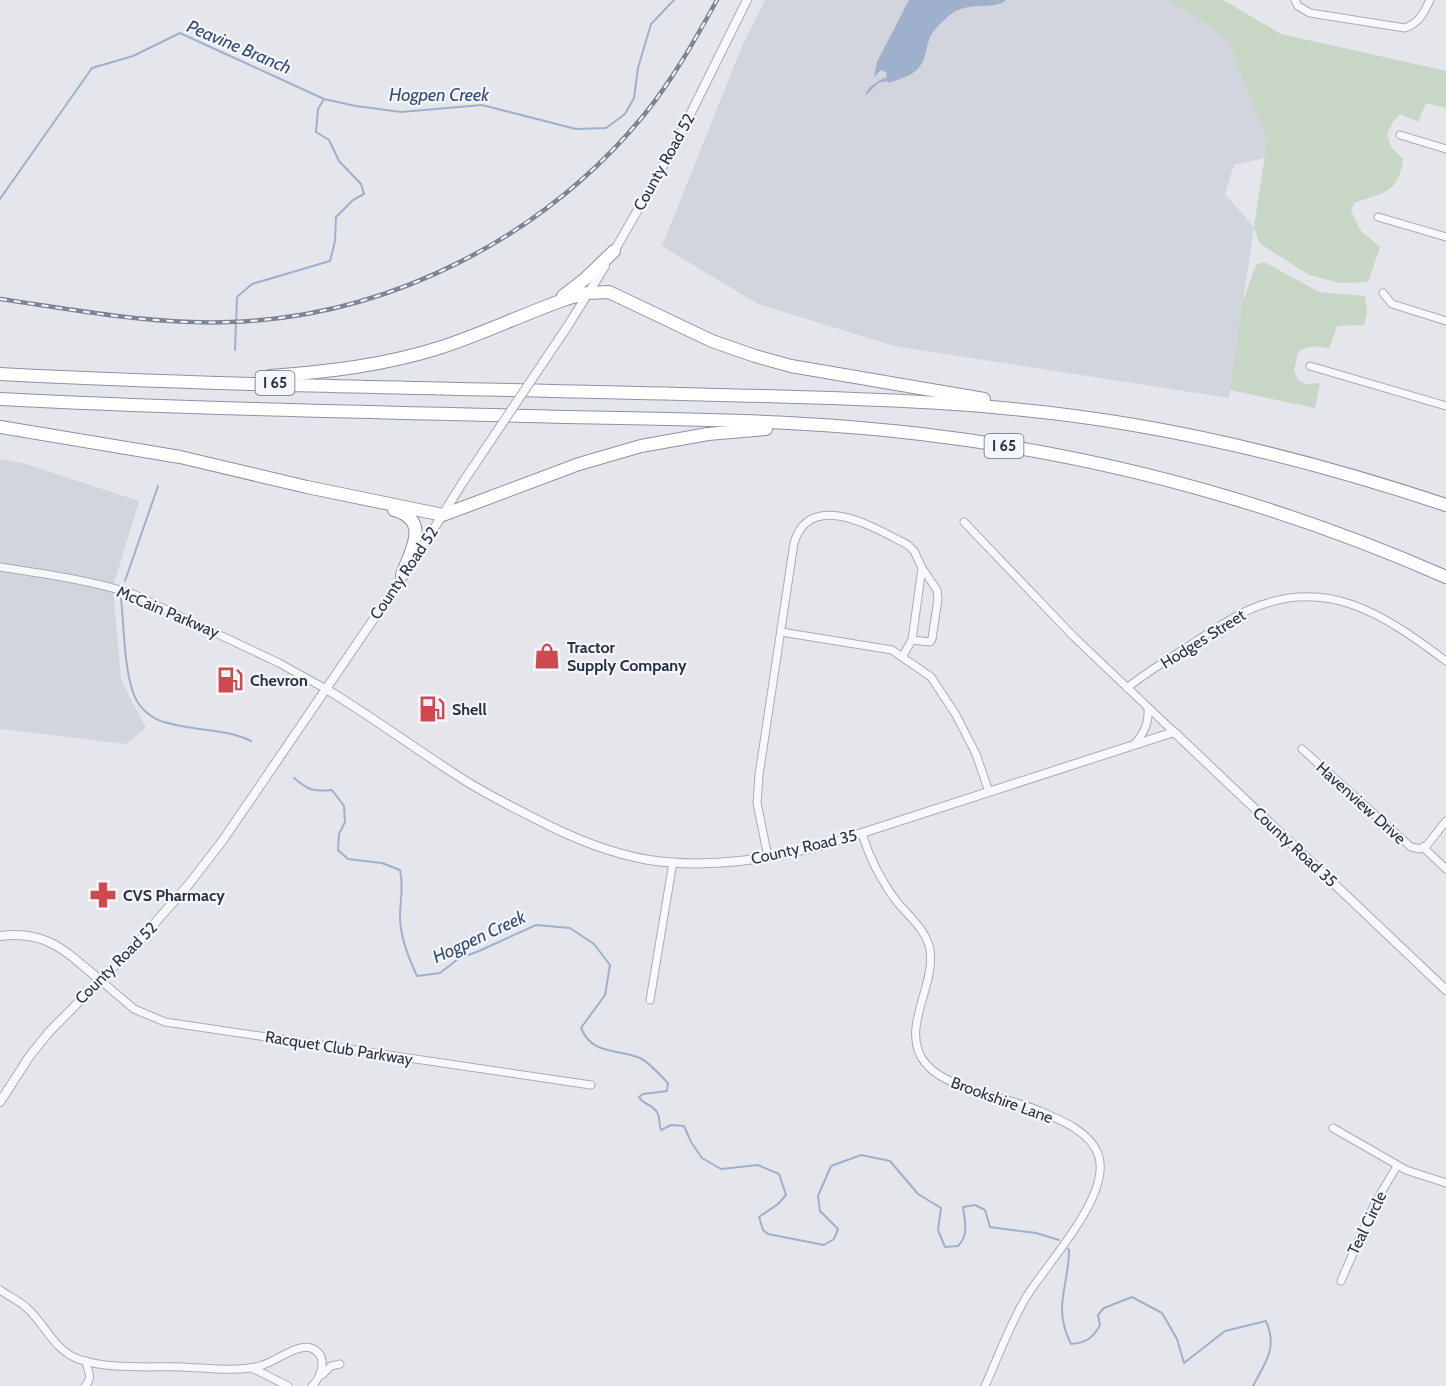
<svg xmlns="http://www.w3.org/2000/svg" width="1446" height="1386" font-family="Cabin,sans-serif">
<style>
.built{fill:#d2d5de}
.green{fill:#c8d6c5}
.water{fill:#9fb0cc}
.lines{fill:none;stroke-linecap:round;stroke-linejoin:round}
.stream{stroke:#9fb0cc;stroke-width:2}
.minor-casing{stroke:#a9acb7;stroke-width:9}
.tertiary-casing{stroke:#a9acb7;stroke-width:10}
.motorway-casing{stroke:#8b92a3;stroke-width:14}
.minor{stroke:#f7f8fa;stroke-width:7}
.tertiary{stroke:#f7f8fa;stroke-width:8}
.motorway{stroke:#fff;stroke-width:12}
.rail-casing{stroke:#7d8496;stroke-width:4.5}
.rail{stroke:#f4f6f9;stroke-width:2;stroke-dasharray:7;stroke-linecap:butt}
.tertiary-bridge-casing{stroke:#a9acb7;stroke-width:10;stroke-linecap:butt}
.tertiary-bridge{stroke:#f7f8fa;stroke-width:8}
.labels{text-anchor:middle;dominant-baseline:central;stroke-width:4.5;stroke-linejoin:round;paint-order:stroke}
.shield{fill:#f4f6f9;stroke:#676d7b;stroke-width:1.5}
.shield-label{font-size:15px;font-weight:bold;fill:#2b3245}
.street-label{font-size:16px;fill:#2b3245;stroke:#f4f6f9}
.poi-label{font-size:16px;font-weight:bold;fill:#2b3245;stroke:#f4f6f9;text-anchor:start}
.water-label{font-size:18px;font-style:italic;fill:#344c7a;stroke:#f4f6f9}
</style>
<rect width="100%" height="100%" fill="#e4e6ec"/>
<g class="built">
<polygon points="765,0 1166,0 1205,23 1228,41 1267,141 1265,158 1234,165 1225,194 1254,227 1229,398 894,346 758,304 662,246 742,46"/>
<polygon points="0,459 23,463 139,501 113,587 121,680 146,728 126,744 0,729"/>
</g>
<g class="green">
<path d="M1166,0H1223L1281,34L1446,71V108L1426,103L1418,122L1400,114L1393,122L1387,134L1391,147L1403,159C1399,194 1381,193 1354,203L1351,211L1361,231L1380,247L1368,282L1340,283L1309,275L1259,243L1254,227L1267,141L1228,41L1205,23Z"/>
<path d="M1264,262L1319,292L1365,296L1367,311L1364,325L1337,326L1329,348C1316,346 1309,345 1298,352L1294,371L1298,380L1306,384L1320,383L1315,408L1230,390L1242,304L1256,265Z"/>
</g>
<path class="water" d="M909,0H1006C994,11 968,0 950,15C944,20 935,28 931,35C926,44 927,57 920,66C913,76 900,79 888,83L887,81L878,83L865,96C867,87 877,81 887,77L886,72L881,70L874,77L877,62Z"/>
<g class="lines">
<g class="stream">
<polyline points="0,199 92,68 133,56 180,33 324,99"/>
<polyline points="235,350 237,297 252,284 330,261 335,241 336,217 353,200 364,194 361,184 339,161 329,140 316,132 318,109 324,99 356,106 401,112 482,105 576,129 606,128 625,114 634,98 638,68 651,24 674,0"/>
<polyline points="125,581 158,486"/>
<path d="M121,598C124,627 124,669 134,695C139,708 152,719 164,722C193,731 224,728 251,741"/>
<path d="M294,778C308,790 313,792 332,790L344,806L345,822L339,834L338,850L348,859L382,863L400,870C404,888 400,900 400,917C400,937 409,959 417,976L440,973L458,959L479,951L536,925L570,928L594,944L610,965L605,995L581,1028C593,1056 616,1048 640,1058C650,1063 660,1075 668,1083L667,1091L643,1094L639,1097C643,1105 655,1105 658,1114C660,1119 659,1125 661,1130L671,1125L684,1126L691,1142L702,1158L721,1169L758,1165L779,1174L786,1195L778,1204L759,1217L763,1230L768,1234L824,1245L834,1239L838,1229L820,1211L818,1196L831,1166L861,1155L890,1161L918,1194L941,1208L938,1230L945,1247L958,1246C969,1235 965,1222 963,1207L975,1205L985,1210L990,1227L1036,1233L1059,1240"/>
<path d="M1068,1249L1069,1250C1069,1287 1052,1306 1071,1344C1086,1343 1093,1338 1100,1325L1098,1315L1104,1308L1132,1297L1162,1313L1177,1339L1184,1363L1225,1331L1266,1321C1278,1348 1265,1363 1253,1386"/>
</g>
<g class="minor-casing">
<g id="minor">
<path d="M1295,0L1298,6L1310,13L1405,28C1419,23 1424,13 1430,0"/>
<polyline points="1400,135 1446,149"/>
<polyline points="1378,217 1446,237"/>
<polyline points="1383,293 1392,304 1446,321"/>
<polyline points="1310,366 1446,406"/>
<polyline points="964,522 1074,637 1174,732"/>
<path d="M0,567C45,574 90,580 133,594L279,663L326,689"/>
<polyline points="781,632 892,650 931,677 956,715 976,754 989,792"/>
<polyline points="912,640 930,642 932,639 938,599 937,590 922,568"/>
<path d="M1127,688C1148,671 1172,657 1195,642C1210,632 1225,622 1242,613C1323,573 1382,613 1446,661"/>
<path d="M1134,745C1144,733 1149,724 1148,708"/>
<polyline points="1302,749 1411,847 1420,849 1427,845 1446,821"/>
<path d="M862,833C869,857 882,882 897,902C909,916 927,931 930,950C936,987 898,1031 926,1064C947,1089 1004,1097 1035,1109C1056,1118 1092,1131 1099,1157C1110,1198 1046,1264 1025,1299C1009,1327 998,1357 985,1386"/>
<polyline points="1423,847 1446,869"/>
<path d="M768,857L757,803L759,775L794,543C810,488 877,529 908,545L914,551L922,568L912,640L902,657"/>
<polyline points="100,980 134,1009 165,1022 591,1085"/>
<polyline points="650,1000 673,862"/>
<polyline points="1333,1128 1406,1170 1446,1183"/>
<polyline points="1341,1281 1375,1203 1397,1166"/>
<path d="M0,1290C10,1297 22,1302 30,1311C46,1327 55,1350 78,1359C108,1370 151,1366 183,1367C208,1368 236,1372 260,1366C275,1362 298,1343 311,1348C329,1355 322,1376 312,1386"/>
<polyline points="252,1368 288,1386"/>
<polyline points="322,1375 331,1366 340,1364"/>
<path d="M85,1386C94,1377 87,1371 86,1361"/>
</g>
</g>
<g class="tertiary-casing">
<g id="tertiary">
<polyline points="612,255 676,143 747,0"/>
<polyline points="569,324 605,266"/>
<path d="M326,689C371,716 414,748 458,776C482,792 508,805 534,818C570,837 608,853 649,860C709,869 770,859 828,844L1174,732L1446,990"/>
<path d="M0,936C48,930 66,952 100,980"/>
<polyline points="0,1102 29,1057 49,1032 141,939 189,884 223,840 418,554 463,482"/>
</g>
</g>
<g class="motorway-casing">
<g id="motorway">
<polyline points="563,296 585,279 614,251"/>
<path d="M0,374C227,386 454,388 681,394C833,398 984,399 1134,425C1240,443 1344,471 1446,505"/>
<path d="M270,376C328,372 386,365 442,347C484,333 524,314 566,299L587,293L609,292L712,341L755,356L791,366L984,399"/>
<path d="M0,399C189,409 379,412 568,417C686,419 804,420 921,434C1101,455 1280,504 1446,577"/>
<polyline points="0,427 180,457 307,487 443,515 579,464 641,446 708,434 766,429"/>
<path d="M394,510C431,520 411,550 402,575"/>
</g>
</g>
<use href="#minor" class="minor"/>
<use href="#tertiary" class="tertiary"/>
<use href="#motorway" class="motorway"/>
<g class="rail-casing">
<path id="rail" d="M0,299C76,310 153,325 230,322C389,317 544,237 644,115C673,79 695,40 717,0"/>
</g>
<use href="#rail" class="rail"/>
<g class="tertiary-bridge-casing">
<polyline id="tertiary-bridge" points="463,482 569,324"/>
</g>
<use href="#tertiary-bridge" class="tertiary-bridge"/>
</g>
<defs>
<g id="shop-bare" transform="scale(2.07)"><path d="M-5-2.5h2.3a2.7 3.5 0 0 1 5.4 0H5L5.5 6h-11ZM-1.5-2.5h3a1.5 2.3 0 0 0-3 0Z" fill="#d14950" stroke="#f4f6f9" stroke-width="2.5" paint-order="stroke"/></g>
<g id="fuel-bare" transform="scale(2.07)"><path d="M-5.5-6h7V0h2V4h1.3V-2.5L3-4.5l.8-.8L6-3V5H2.5V1h-1V6h-7ZM-4.2-4.7v3.2H.2V-4.7Z" fill="#d14950" stroke="#f4f6f9" stroke-width="2.5" paint-order="stroke"/></g>
<g id="pharmacy-bare" transform="scale(2.07)"><path d="M-2-6h4v4h4v4h-4v4h-4v-4h-4v-4h4Z" fill="#d14950" stroke="#f4f6f9" stroke-width="2.5" paint-order="stroke"/></g>
</defs>
<g fill-rule="evenodd">
<use href="#shop-bare" x="547" y="656"/>
<use href="#fuel-bare" x="230" y="680"/>
<use href="#fuel-bare" x="432" y="709"/>
<use href="#pharmacy-bare" x="103" y="895"/>
</g>
<g class="labels">
<g class="shield">
<rect x="255.5" y="371" width="39" height="24" rx="4.5"/>
<rect x="984.5" y="434" width="39" height="24" rx="4.5"/>
</g>
<g class="shield-label">
<text x="275" y="383">I 65</text>
<text x="1004" y="446">I 65</text>
</g>
<g class="street-label">
<text transform="translate(664 162) rotate(-61)">County Road 52</text>
<text transform="translate(404 573) rotate(-56)">County Road 52</text>
<text transform="translate(168 612) rotate(23)">McCain Parkway</text>
<text transform="translate(1203 639) rotate(-32)">Hodges Street</text>
<text transform="translate(1361 803) rotate(42)">Havenview Drive</text>
<text transform="translate(804 847) rotate(-13)">County Road 35</text>
<text transform="translate(1295 847) rotate(43)">County Road 35</text>
<text transform="translate(116 963) rotate(-45)">County Road 52</text>
<text transform="translate(339 1048) rotate(9)">Racquet Club Parkway</text>
<text transform="translate(1002 1100) rotate(20)">Brookshire Lane</text>
<text transform="translate(1367 1223) rotate(-64)">Teal Circle</text>
</g>
<g class="poi-label">
<text x="567" y="647">Tractor<tspan x="567" dy="18">Supply Company</tspan></text>
<text x="250" y="680">Chevron</text>
<text x="452" y="709">Shell</text>
<text x="123" y="895">CVS Pharmacy</text>
</g>
<g class="water-label">
<text transform="translate(239 47) rotate(23)">Peavine Branch</text>
<text x="439" y="95">Hogpen Creek</text>
<text transform="translate(479 937) rotate(-25)">Hogpen Creek</text>
</g>
</g>
</svg>
